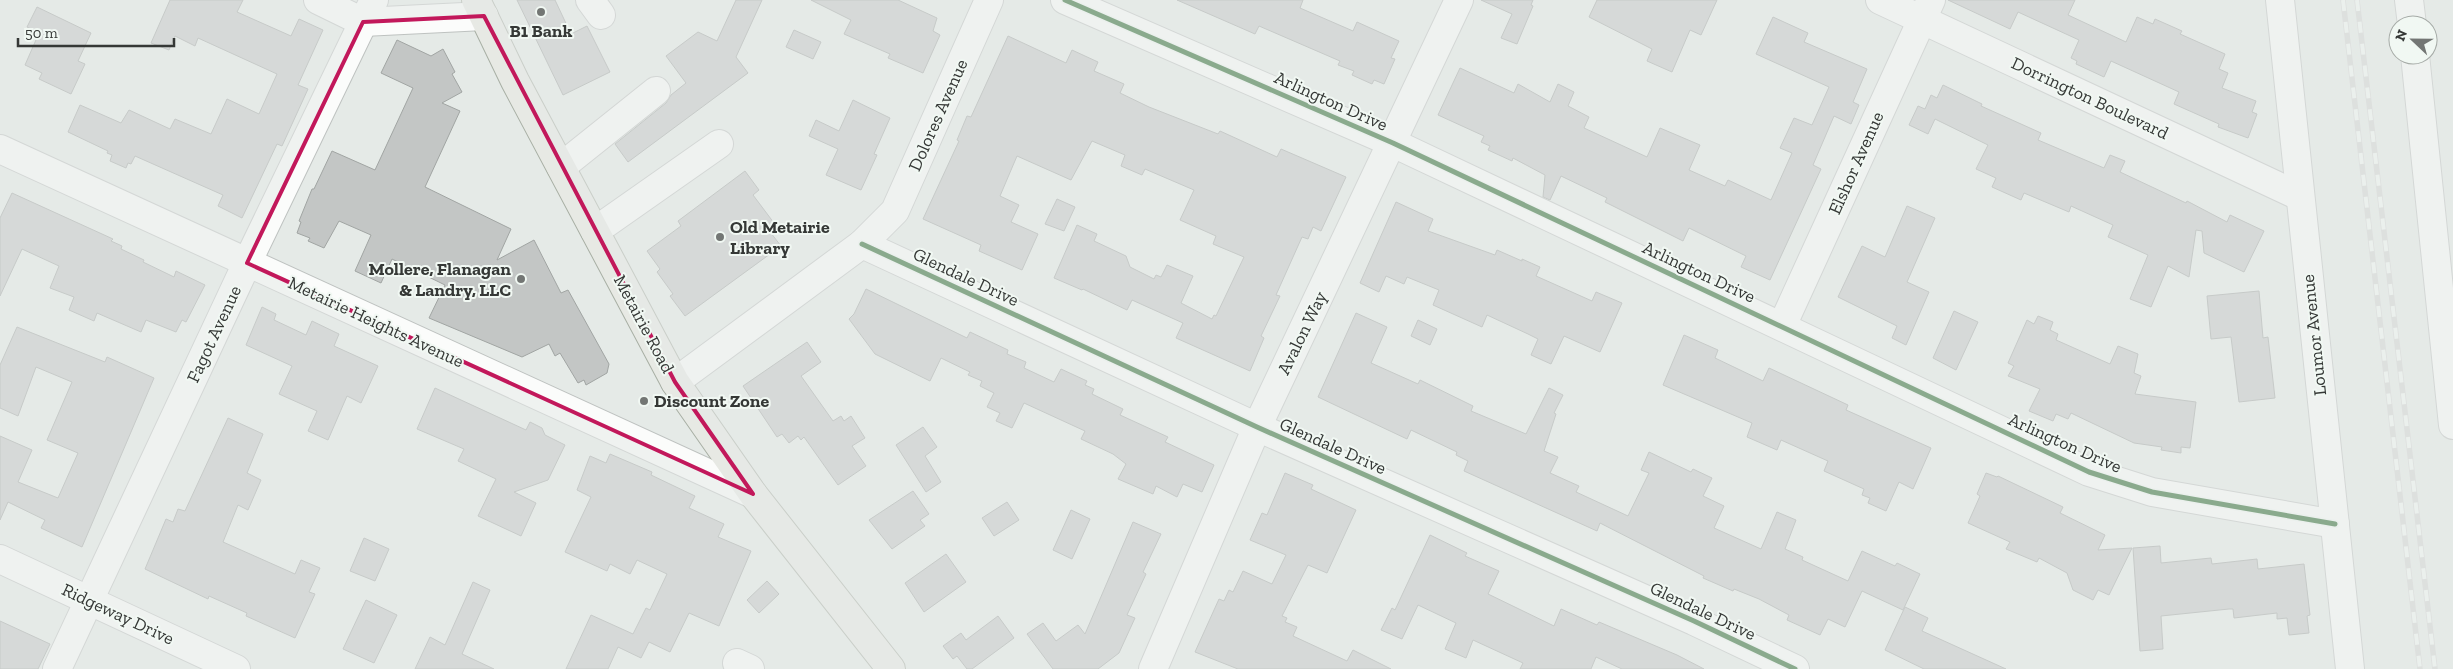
<svg xmlns="http://www.w3.org/2000/svg" width="2453" height="669" font-family="'Zilla Slab',serif">
<style>
.building{fill:#c3c6c5;stroke:#a1a5a3}
.lines{fill:none;stroke-linecap:round;stroke-linejoin:round}
.minor-casing{stroke:#bec2c0;stroke-width:30}
.major-casing{stroke:#a8afa4;stroke-width:30}
.minor{stroke:#fbfcfb;stroke-width:28}
.major{stroke:#e7e9e4;stroke-width:28}
.rail-casing{stroke:#d3d4d3;stroke-width:5.5}
.rail{stroke:#f1f8f3;stroke-width:4;stroke-dasharray:11;stroke-linecap:butt}
.cycleway-casing{stroke:#f1f8f3;stroke-width:8}
.cycleway{stroke:#1b5e20;stroke-width:5}
.marked{fill:none;stroke:#c2185b;stroke-width:4;stroke-linejoin:round}
.poi-dot{fill:#737674;stroke:#f1f8f3;stroke-width:2}
.labels{text-anchor:middle;dominant-baseline:central;stroke-width:4;stroke-linejoin:round;paint-order:stroke}
.poi-label{font-size:18px;font-weight:bold;fill:#353836;stroke:#f1f8f3;text-anchor:start}
.street-label{font-size:18px;fill:#353836;stroke:#f1f8f3}
</style>
<rect width="100%" height="100%" fill="#e5eae7"/>
<g class="building">
<polygon points="170,0 243,0 237,12 291,36 299,19 323,30 298,85 308,89 282,146 277,144 242,218 218,206 223,195 135,156 131,164 128,163 126,168 110,161 112,155 107,153 108,151 68,132 80,105 121,123 129,110 170,129 175,119 211,134 227,99 259,114 277,74 198,38 195,46 175,36 169,50 151,43"/>
<polygon points="517,0 555,0 571,34 587,26 610,72 563,95"/>
<polygon points="736,0 762,0 736,57 748,73 628,162 615,144 666,103 671,95 686,83 666,56 698,32 717,41"/>
<polygon points="811,0 898,0 937,18 933,31 940,35 923,73 888,58 890,54 844,34 851,20"/>
<polygon points="1177,0 1303,0 1300,8 1353,31 1357,22 1399,41 1391,58 1395,59 1384,84 1374,80 1372,84 1352,75 1354,71 1338,65 1340,61 1259,26 1255,34"/>
<polygon points="1481,0 1533,0 1531,5 1533,6 1517,44 1501,38 1512,14"/>
<polygon points="1597,0 1717,0 1701,35 1690,30 1672,72 1647,61 1652,49 1589,17"/>
<polygon points="1948,0 2075,0 2068,15 2126,42 2137,17 2153,24 2155,19 2182,31 2180,34 2225,54 2219,69 2228,73 2222,88 2256,101 2252,112 2257,114 2248,138 2218,127 2219,124 2174,104 2179,92 2111,61 2104,77 2076,64 2077,61 2071,58 2079,40 2018,12 2010,29"/>
<polygon points="37,7 91,33 78,61 85,64 71,94 39,79 42,73 25,65 39,33 27,27"/>
<polygon points="1773,17 1808,33 1804,42 1867,69 1853,102 1859,105 1851,124 1834,116 1813,165 1821,169 1770,280 1741,267 1746,256 1689,228 1683,241 1605,202 1607,198 1561,176 1550,200 1543,197 1545,175 1513,158 1512,161 1488,150 1490,146 1481,142 1484,136 1438,115 1460,68 1514,93 1518,84 1550,102 1558,84 1574,92 1568,106 1589,117 1584,128 1647,157 1660,128 1700,145 1689,170 1725,186 1728,180 1771,200 1792,153 1780,148 1794,118 1812,125 1829,87 1756,54"/>
<polygon points="794,30 821,42 813,59 786,47"/>
<polygon points="1008,36 1066,63 1072,50 1098,62 1094,71 1124,84 1120,93 1149,107 1218,134 1220,131 1277,157 1281,149 1346,177 1321,231 1313,227 1308,239 1302,237 1276,295 1280,296 1261,336 1264,338 1250,371 1176,338 1183,323 1132,300 1127,310 1083,289 1082,290 1054,278 1077,225 1097,234 1094,241 1126,256 1130,267 1154,279 1156,275 1161,277 1167,265 1193,276 1181,303 1212,319 1214,315 1216,316 1244,257 1213,244 1216,236 1180,220 1194,190 1145,169 1142,175 1121,166 1125,155 1092,141 1071,180 1017,156 1000,196 1019,205 1011,222 1038,234 1022,270 979,251 981,245 923,219 959,141 957,140 967,116 971,117"/>
<polygon points="397,40 431,56 443,49 455,72 452,74 462,92 442,103 460,111 425,187 511,229 497,260 534,240 561,293 568,290 609,364 607,373 586,385 584,380 578,383 560,353 555,356 549,344 522,357 429,318 445,285 392,259 381,283 355,271 371,235 339,221 324,248 308,241 310,238 297,233 301,222 299,221 312,189 314,189 332,151 375,170 413,88 381,73"/>
<polygon points="1943,85 1982,104 1981,106 2041,133 2038,140 2104,168 2110,155 2125,161 2120,172 2186,203 2187,201 2227,222 2230,215 2264,231 2244,272 2204,253 2202,231 2196,230 2189,277 2168,266 2151,307 2130,299 2148,255 2108,237 2113,225 2071,206 2069,212 2024,193 2021,200 1992,187 1996,178 1976,169 1988,145 1935,119 1928,134 1909,125 1918,106 1925,109 1931,95 1937,98"/>
<polygon points="853,100 890,118 874,154 877,155 861,190 826,175 838,149 809,136 816,120 839,131"/>
<polygon points="745,171 759,190 753,195 774,223 767,228 781,246 685,316 670,296 673,294 657,272 660,269 647,251 681,226 678,221"/>
<polygon points="12,193 113,239 111,241 122,246 121,249 144,260 143,262 174,277 176,271 205,285 186,322 182,320 176,332 146,320 141,332 97,313 94,321 69,310 74,297 50,288 59,266 22,249 0,296 0,218"/>
<polygon points="1057,199 1075,207 1064,231 1045,224"/>
<polygon points="1396,202 1433,219 1428,231 1495,255 1497,250 1522,261 1522,259 1540,267 1536,276 1592,301 1596,292 1622,303 1600,352 1564,336 1551,364 1531,355 1538,339 1528,334 1487,315 1482,327 1433,305 1439,290 1407,277 1404,284 1386,276 1379,292 1360,283"/>
<polygon points="1907,206 1935,218 1907,282 1929,292 1906,345 1892,338 1897,326 1838,297 1862,246 1885,257"/>
<polygon points="866,289 967,338 970,332 1008,350 1007,354 1026,362 1024,368 1054,382 1061,369 1087,381 1085,385 1094,389 1092,394 1123,409 1120,415 1168,437 1165,442 1214,465 1202,492 1183,484 1177,497 1156,486 1153,494 1118,479 1126,464 1113,454 1081,439 1085,431 1024,403 1012,428 996,421 1000,413 987,407 994,393 980,386 982,381 968,375 970,372 941,358 930,381 875,354 849,319 854,314"/>
<polygon points="2259,291 2263,338 2268,337 2275,398 2239,402 2231,337 2211,339 2207,296"/>
<polygon points="262,307 276,314 274,320 306,335 312,321 339,334 334,346 378,366 361,403 347,396 328,440 308,431 317,411 279,394 292,366 246,345"/>
<polygon points="1954,311 1978,322 1956,370 1933,358"/>
<polygon points="1356,313 1387,327 1371,363 1418,384 1420,380 1473,406 1471,411 1526,434 1549,388 1563,395 1554,413 1556,414 1544,451 1558,457 1550,473 1579,486 1576,492 1628,516 1649,473 1641,470 1649,452 1691,472 1693,469 1712,478 1703,496 1724,506 1714,528 1761,549 1777,512 1796,520 1785,549 1803,557 1802,560 1848,581 1862,551 1895,566 1897,563 1920,574 1903,610 1862,591 1845,627 1828,619 1820,635 1787,620 1789,615 1759,599 1734,589 1733,591 1703,578 1704,576 1600,523 1597,531 1464,471 1468,461 1456,455 1457,452 1411,430 1407,439 1318,397"/>
<polygon points="2038,316 2053,322 2050,330 2058,334 2056,340 2110,364 2118,346 2138,354 2134,373 2141,376 2135,394 2196,402 2190,448 2181,447 2181,453 2161,450 2162,447 2134,443 2071,413 2068,419 2056,414 2053,421 2029,411 2040,389 2008,376 2014,366 2008,363 2027,320 2034,324"/>
<polygon points="1418,320 1437,329 1430,345 1411,336"/>
<polygon points="17,327 105,362 107,357 154,378 82,547 41,528 45,520 8,502 0,520 0,436 32,450 18,482 58,498 78,453 47,440 72,382 36,367 18,416 0,408 0,365"/>
<polygon points="1684,335 1718,350 1715,358 1763,381 1769,368 1848,405 1846,410 1931,448 1913,489 1899,482 1886,511 1868,503 1870,498 1862,495 1864,489 1824,471 1828,461 1781,440 1777,450 1747,437 1752,423 1663,385"/>
<polygon points="807,342 821,362 801,376 833,421 841,416 844,421 851,416 865,438 852,446 866,466 838,485 804,437 801,440 798,436 789,443 782,434 777,437 743,386"/>
<polygon points="435,388 526,430 530,422 542,428 545,435 565,445 548,480 514,492 536,503 521,536 478,516 496,479 458,461 464,449 417,429"/>
<polygon points="228,418 263,434 247,473 261,480 248,510 238,505 223,542 295,574 301,560 320,568 309,592 315,594 295,638 246,616 247,613 209,596 208,599 145,569 166,519 173,522 178,509 185,511"/>
<polygon points="923,427 937,447 925,456 941,482 926,492 896,445"/>
<polygon points="610,454 652,472 651,475 695,496 689,508 724,524 718,537 751,551 719,626 689,613 670,652 649,642 641,658 618,647 608,669 566,669 591,615 633,634 646,608 650,610 667,574 637,560 630,574 610,564 607,571 565,552 591,497 577,490 590,456 606,463"/>
<polygon points="1285,473 1313,485 1311,489 1356,510 1327,573 1308,565 1282,616 1287,618 1285,622 1297,627 1293,636 1347,661 1353,650 1391,669 1238,669 1195,652 1219,599 1224,601 1229,590 1233,592 1243,571 1272,584 1286,555 1250,540 1262,513 1267,515"/>
<polygon points="1986,473 1997,477 1998,476 2063,507 2060,513 2105,535 2098,550 2132,548 2109,595 2098,590 2093,600 2073,590 2067,573 2039,558 2037,562 2006,549 2010,542 1968,523 1980,496 1977,494"/>
<polygon points="913,491 929,514 920,520 925,526 892,549 869,520"/>
<polygon points="1007,502 1019,520 994,536 982,518"/>
<polygon points="1071,510 1090,519 1072,559 1053,550"/>
<polygon points="1133,522 1161,534 1143,572 1146,574 1127,615 1135,618 1119,653 1098,669 1053,669 1027,634 1043,623 1056,641 1078,625 1085,634"/>
<polygon points="1430,535 1467,553 1465,556 1499,571 1488,594 1554,626 1561,609 1597,625 1599,622 1677,655 1704,669 1622,669 1596,657 1591,669 1520,669 1523,663 1473,640 1466,658 1445,649 1456,623 1418,605 1402,639 1381,630 1392,608 1395,610"/>
<polygon points="364,538 389,549 375,581 350,571"/>
<polygon points="2160,546 2161,563 2211,558 2212,564 2257,559 2258,569 2304,564 2310,615 2307,616 2309,633 2289,635 2287,618 2277,619 2277,613 2234,618 2233,609 2229,609 2161,616 2163,649 2140,651 2133,548"/>
<polygon points="946,554 966,582 924,612 905,583"/>
<polygon points="767,581 779,594 759,613 747,600"/>
<polygon points="473,582 490,590 462,654 494,669 415,669 430,637 445,645"/>
<polygon points="366,600 397,615 374,663 343,649"/>
<polygon points="1905,607 1928,618 1922,631 2006,669 1924,669 1885,650"/>
<polygon points="998,616 1014,638 972,669 967,669 957,656 953,659 943,646 961,633 966,640"/>
<polygon points="0,621 50,644 38,669 0,669"/>
</g>
<g class="lines">
<g class="minor-casing">
<g id="minor">
<polyline points="318,0 363,22 484,16"/>
<polyline points="590,0 601,15"/>
<polyline points="1065,0 1393,143 2089,472 2152,492 2335,524"/>
<polyline points="1880,0 2299,196"/>
<polyline points="2280,0 2350,669"/>
<polyline points="2409,0 2412,25"/>
<polyline points="2415,55 2453,425"/>
<polyline points="0,149 753,494"/>
<polyline points="561,167 656,91"/>
<polyline points="595,231 719,144"/>
<polyline points="862,244 1257,427 1694,621 1795,669"/>
<polyline points="1782,326 1931,0"/>
<polyline points="675,382 862,244 895,211 989,0"/>
<polyline points="0,559 236,669"/>
<polyline points="737,663 750,669"/>
<polyline points="57,669 247,263 374,0"/>
<polyline points="1153,669 1257,427 1459,0"/>
</g>
</g>
<g class="major-casing">
<polyline id="major" points="476,0 515,81 675,382 753,494 891,669"/>
</g>
<use href="#minor" class="minor"/>
<use href="#major" class="major"/>
<g class="rail-casing">
<g id="rail">
<polyline points="2343,0 2420,669"/>
<polyline points="2357,0 2435,669"/>
</g>
</g>
<use href="#rail" class="rail"/>
<g class="cycleway-casing">
<g id="cycleway">
<polyline points="1065,0 1393,143 2089,472 2152,492 2335,524"/>
<polyline points="862,244 1257,427 1694,621 1795,669"/>
</g>
</g>
<use href="#cycleway" class="cycleway"/>
</g>
<path d="M0 0H2453V669H0ZM484,16L675,382L753,494L247,263L363,22Z" fill="#e5eae7" fill-opacity=".55" fill-rule="evenodd"/>
<path class="marked" d="M484,16L675,382L753,494L247,263L363,22Z"/>
<g class="poi-dot">
<circle cx="541" cy="12" r="5"/>
<circle cx="720" cy="237" r="5"/>
<circle cx="521" cy="279" r="5"/>
<circle cx="644" cy="401" r="5"/>
</g>
<g class="labels">
<g class="poi-label">
<text x="541" y="31" text-anchor="middle">B1 Bank</text>
<text x="730" y="227">Old Metairie<tspan x="730" dy="21">Library</tspan></text>
<text x="511" y="269" text-anchor="end">Mollere, Flanagan<tspan x="511" dy="21">&amp; Landry, LLC</tspan></text>
<text x="654" y="401">Discount Zone</text>
</g>
<g class="street-label">
<text transform="translate(2090 98) rotate(25)">Dorrington Boulevard</text>
<text transform="translate(1331 101) rotate(24)">Arlington Drive</text>
<text transform="translate(938 115) rotate(-66)">Dolores Avenue</text>
<text transform="translate(1856 163) rotate(-66)">Elshor Avenue</text>
<text transform="translate(1699 272) rotate(25)">Arlington Drive</text>
<text transform="translate(966 277) rotate(25)">Glendale Drive</text>
<text transform="translate(376 322) rotate(25)">Metairie Heights Avenue</text>
<text transform="translate(644 324) rotate(62)">Metairie Road</text>
<text transform="translate(1302 333) rotate(-64)">Avalon Way</text>
<text transform="translate(214 334) rotate(-65)">Fagot Avenue</text>
<text transform="translate(2314 335) rotate(-96)">Loumor Avenue</text>
<text transform="translate(2065 443) rotate(24)">Arlington Drive</text>
<text transform="translate(1333 446) rotate(24)">Glendale Drive</text>
<text transform="translate(1703 611) rotate(25)">Glendale Drive</text>
<text transform="translate(118 614) rotate(25)">Ridgeway Drive</text>
</g>
</g>
<g transform="translate(2413 40) rotate(292)"><circle r="24" fill="#f1f8f3" stroke="#a6aba7"/>
<path d="M0-4L9 19L0 12L-9 19Z" fill="#737674"/>
<text y="-8" font-size="14" font-weight="bold" text-anchor="middle" fill="#353836">N</text>
</g>
<path d="M18 38v8h156v-8" fill="none" stroke="#353836" stroke-width="2.5"/>
<text x="25" y="38" font-size="15" fill="#353836" stroke="#f1f8f3" stroke-width="4" paint-order="stroke">50 m</text>
</svg>
